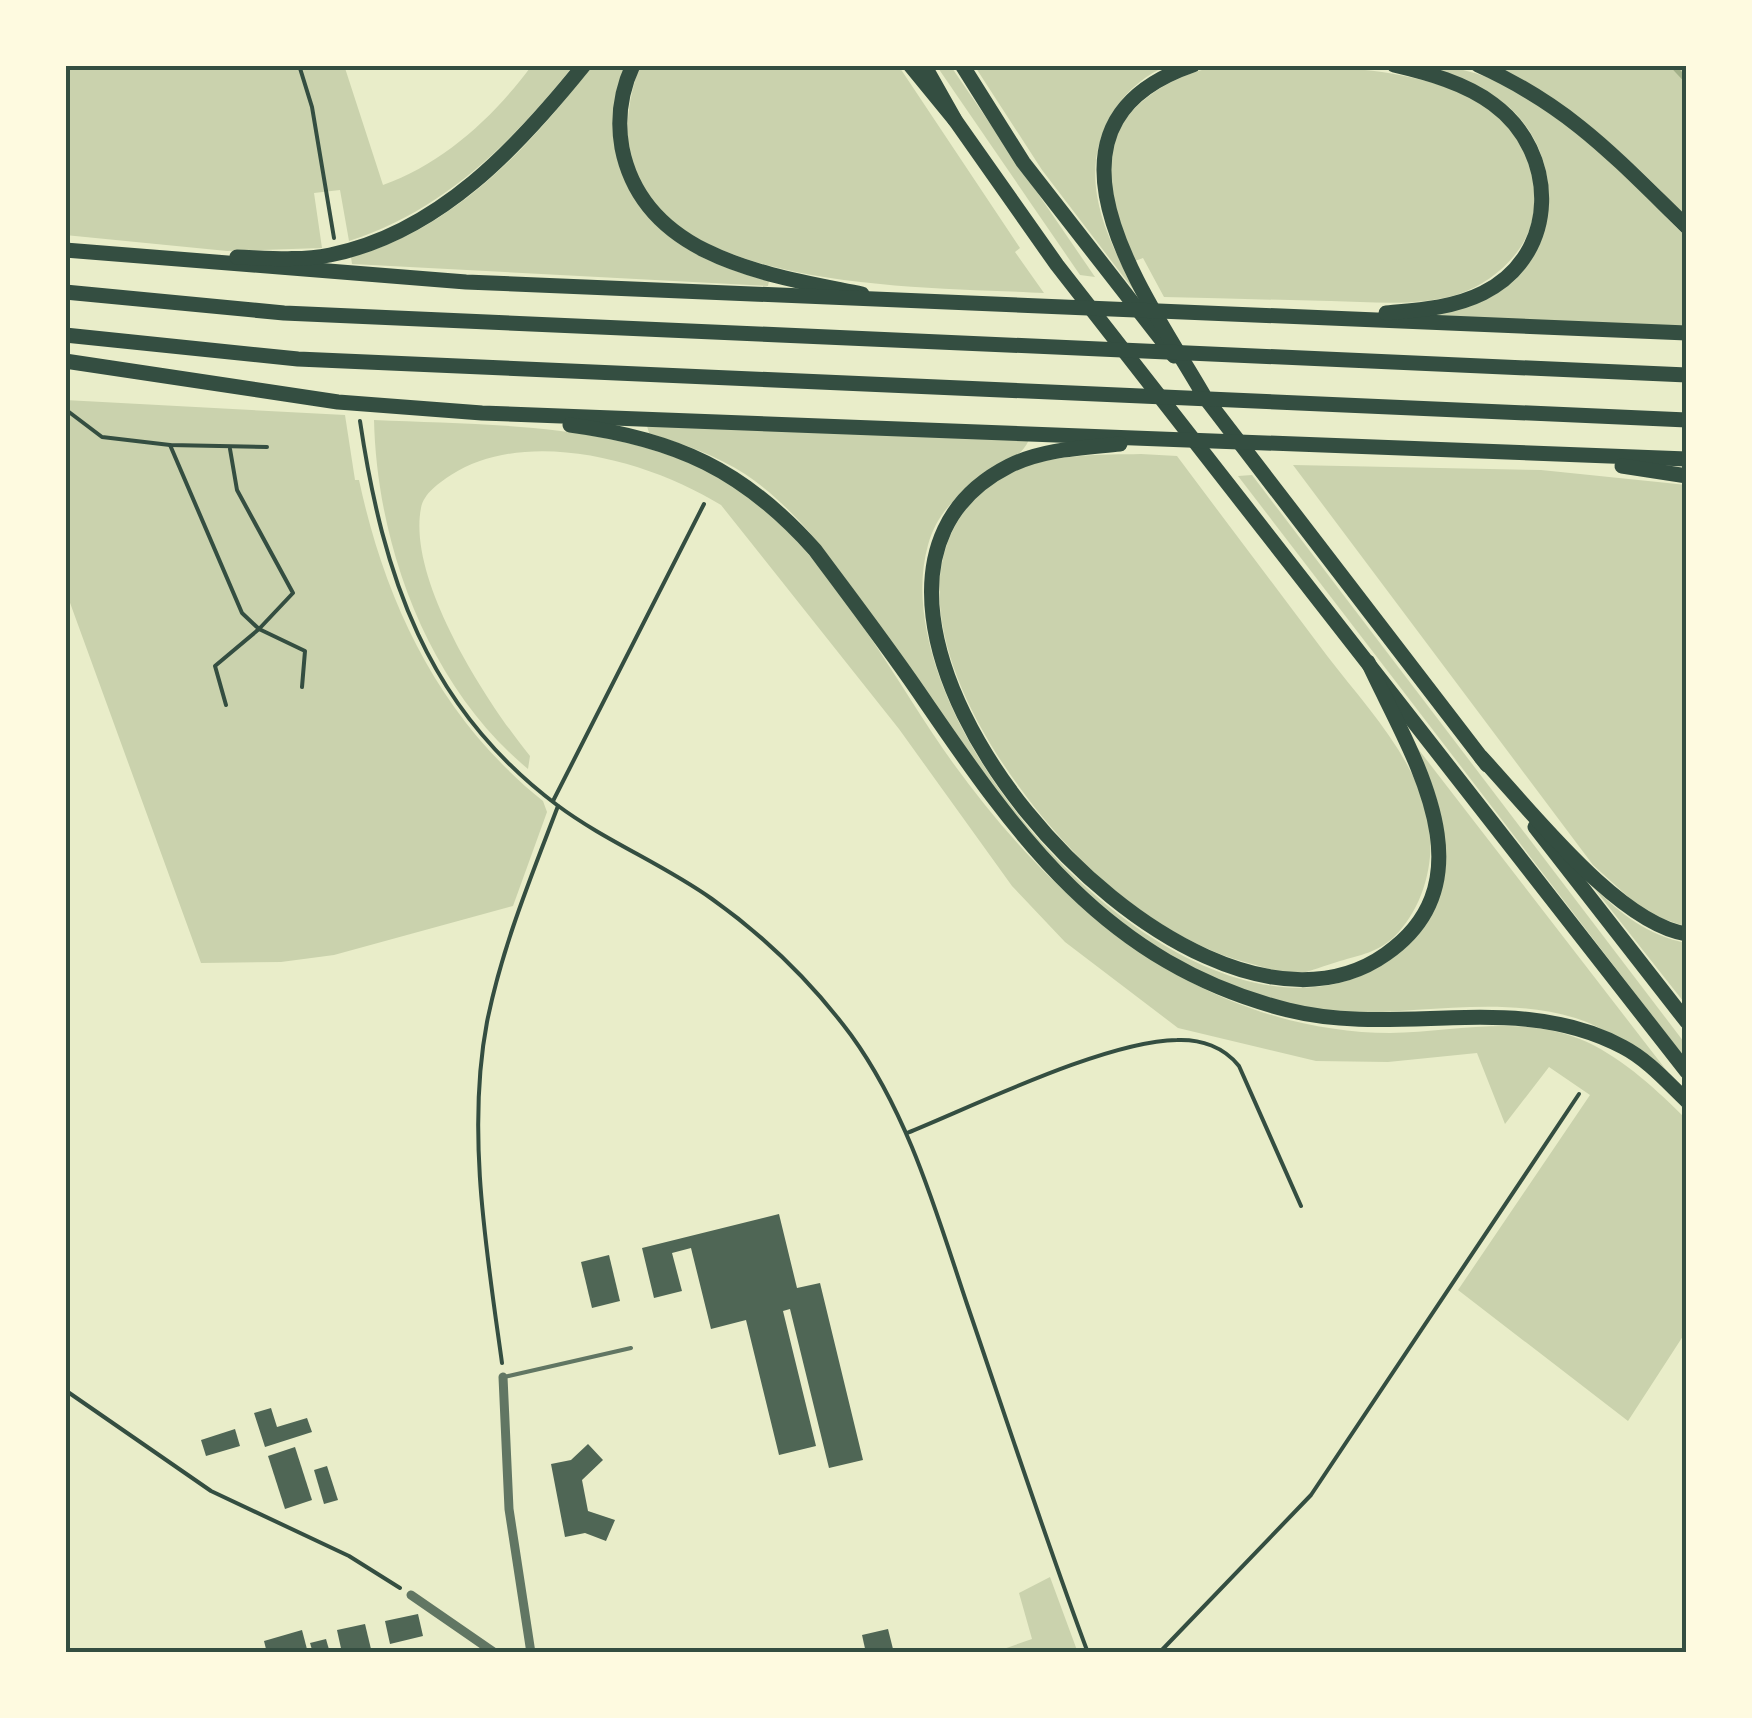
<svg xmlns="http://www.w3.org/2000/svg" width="1752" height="1718" font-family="'Varela Round',sans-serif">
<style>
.green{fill:#cad2ad}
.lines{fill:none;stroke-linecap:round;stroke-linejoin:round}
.stream{stroke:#a3b18a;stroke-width:5}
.building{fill:#4f6655}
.path{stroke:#344e41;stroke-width:4}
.service{stroke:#617663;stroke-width:4}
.minor{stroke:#617663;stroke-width:9}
.trunk{stroke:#344e41;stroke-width:15}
.motorway{stroke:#344e41;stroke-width:15}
.neatline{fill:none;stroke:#344e41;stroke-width:4}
</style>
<rect width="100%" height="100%" fill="#e9edc9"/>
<g class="green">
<path d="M65,65H344L383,185C443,164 495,116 532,65H574C512,142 445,210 349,241L340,190L314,193L322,248L227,251L65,235Z"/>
<path d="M593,65H625C617,86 617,103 617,125C617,219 686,260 769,281L768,286L352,264L351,257C455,229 529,147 593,65Z"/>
<path d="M640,65H898L1020,248L1015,252L1044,293C906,285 558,297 640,65Z"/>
<polygon points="936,65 950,65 1095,277 1080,275"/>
<path d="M974,65H1169C1147,74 1128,89 1115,109C1073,174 1106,237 1139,297L1042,170Z"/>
<path d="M1225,65C1326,65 1555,57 1533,215C1528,252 1492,283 1459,294C1418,307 1373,302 1331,301C1275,300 1220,298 1164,297L1143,258L1135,261C1124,237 1111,206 1108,179C1102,114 1169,73 1225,65Z"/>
<path d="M1420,65C1533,65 1613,166 1687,238V327L1407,317C1437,312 1470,310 1496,294C1565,253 1565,151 1504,103C1481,85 1448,76 1420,65Z"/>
<path d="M1491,65H1687V218C1627,154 1571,103 1491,65Z"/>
<path d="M65,400L345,415L355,480H359C386,606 441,719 543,801L547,812L513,906L334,955L281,962L201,963L65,589Z"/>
<path d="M374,420C481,425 603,422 703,469C815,522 883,665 953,763C1018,852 1092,930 1191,982C1250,1014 1323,1033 1390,1033C1456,1032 1524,1013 1587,1042C1625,1060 1658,1091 1687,1120V1330L1628,1421L1458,1290L1590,1095L1549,1067L1505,1124L1477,1053L1388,1062L1316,1061L1178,1028L1065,942L1012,886L899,729L721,505C650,461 527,426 451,475C439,483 424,493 421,508C407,580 487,703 530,756L528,769C428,686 377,546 374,420Z"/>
<path d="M647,426L1029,440C1013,475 946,479 928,545C877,727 1184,1067 1371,971C1398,958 1423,936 1431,907C1450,833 1446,809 1412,741L1687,1097C1655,1070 1623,1036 1584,1021C1510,994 1420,1014 1343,1013C1277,1012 1201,976 1147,941C1029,864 955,732 875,620C838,567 800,511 745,474C716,455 682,444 649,433Z"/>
<path d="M1141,454L1177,456C1227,523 1278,590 1328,657C1364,704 1409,750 1426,810C1438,853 1426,905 1394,937C1378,952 1361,955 1340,961C1326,965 1310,972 1296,974C1283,975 1265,967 1252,964C1203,952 1157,924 1118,893C1022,816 858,597 987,487C1028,453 1091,455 1141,454Z"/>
<polygon points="1293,465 1541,470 1687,485 1687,927 1646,913 1593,865"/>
<polygon points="1252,475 1687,1046 1687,1061 1238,476"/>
<path d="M1593,887C1621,914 1648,936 1687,943V1006Z"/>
<polygon points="1050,1577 1078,1653 992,1653 1032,1639 1019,1593"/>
</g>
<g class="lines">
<polyline class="stream" points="1672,65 1687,81"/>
</g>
<g class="building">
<polygon points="779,1214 797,1288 820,1283 863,1460 829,1468 790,1309 783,1311 816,1446 779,1455 746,1320 711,1329 691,1248 672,1253 682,1291 654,1298 642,1248"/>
<polygon points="609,1255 620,1301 592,1308 581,1262"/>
<polygon points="271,1408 277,1427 307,1418 312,1432 265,1447 254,1413"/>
<polygon points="235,1429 240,1446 206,1456 201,1440"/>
<polygon points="588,1444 603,1460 582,1480 588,1511 615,1520 606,1541 585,1533 565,1537 551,1464 571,1460"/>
<polygon points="295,1447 312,1500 285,1509 268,1456"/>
<polygon points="327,1466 338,1500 324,1504 314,1470"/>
<polygon points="418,1614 423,1636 390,1644 385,1621"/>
<polygon points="365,1624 371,1649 342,1653 337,1630"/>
<polygon points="888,1629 893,1649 866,1653 862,1635"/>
<polygon points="302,1630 308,1653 267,1653 264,1641"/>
<polygon points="326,1639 330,1653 313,1653 310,1643"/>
</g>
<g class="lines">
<g class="path">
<polyline points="299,65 312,107 334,238"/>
<polyline points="65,409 102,437 170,445 267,447"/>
<path d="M360,421C383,575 426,707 557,805C605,841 663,864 712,899C764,936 813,984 851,1035C909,1115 936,1212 967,1304C1007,1421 1045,1538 1088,1653"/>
<polyline points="170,445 242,613 259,629 293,593 237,490 230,449"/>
<polyline points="226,705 215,666 259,629 305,651 302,687"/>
<polyline points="553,801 704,504"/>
<path d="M907,1133C976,1105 1106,1041 1177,1040C1201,1039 1224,1047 1239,1066L1301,1206"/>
<path d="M502,1363C487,1254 466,1132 487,1022C502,947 531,877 558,806"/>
<polyline points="65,1390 211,1491 349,1556 400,1588"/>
<polyline points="1159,1653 1311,1495 1579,1094"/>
</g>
<polyline class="service" points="504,1377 631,1348"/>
<g class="minor">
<polyline points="503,1377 509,1509 531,1653"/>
<polyline points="411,1595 495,1653"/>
</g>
<g class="trunk">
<polyline points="924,65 955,120 1057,265 1687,1072"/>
<polyline points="962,65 1023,162 1174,356"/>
<polyline points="1200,391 1487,765"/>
<polyline points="1535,827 1687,1022"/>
</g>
<g class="motorway">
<path d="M633,65C621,91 617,120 622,148C644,259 770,275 862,294"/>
<polyline points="910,65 955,120"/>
<path d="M1193,65C1018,125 1145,294 1203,394"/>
<path d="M1478,65C1571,107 1616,158 1687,227"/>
<polyline points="65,250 466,282 1687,333"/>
<path d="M237,257C268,258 299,261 330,255C439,233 518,147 584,65"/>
<polyline points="65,292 284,313 1687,375"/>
<path d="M1386,313C1419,310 1453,308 1483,293C1560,255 1559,152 1493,104C1465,83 1428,73 1394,65"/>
<polyline points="65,335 298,359 1687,420"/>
<polyline points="65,361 338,402 482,413 1687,459"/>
<path d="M570,425C676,439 744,470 815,550C850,597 885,643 918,691C1017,836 1105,964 1288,1010C1400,1038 1517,990 1623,1047C1648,1060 1667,1082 1687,1101"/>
<path d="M1120,444C1082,448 1043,449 1009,466C757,594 1183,1098 1386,954C1495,878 1408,750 1368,662"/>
<polyline points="1622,466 1687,476"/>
<path d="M1481,757C1529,808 1618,924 1687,934"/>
</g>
</g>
<rect width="1752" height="1718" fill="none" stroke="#fefae0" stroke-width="135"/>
<rect x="68" y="68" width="1616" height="1582" class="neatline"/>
</svg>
